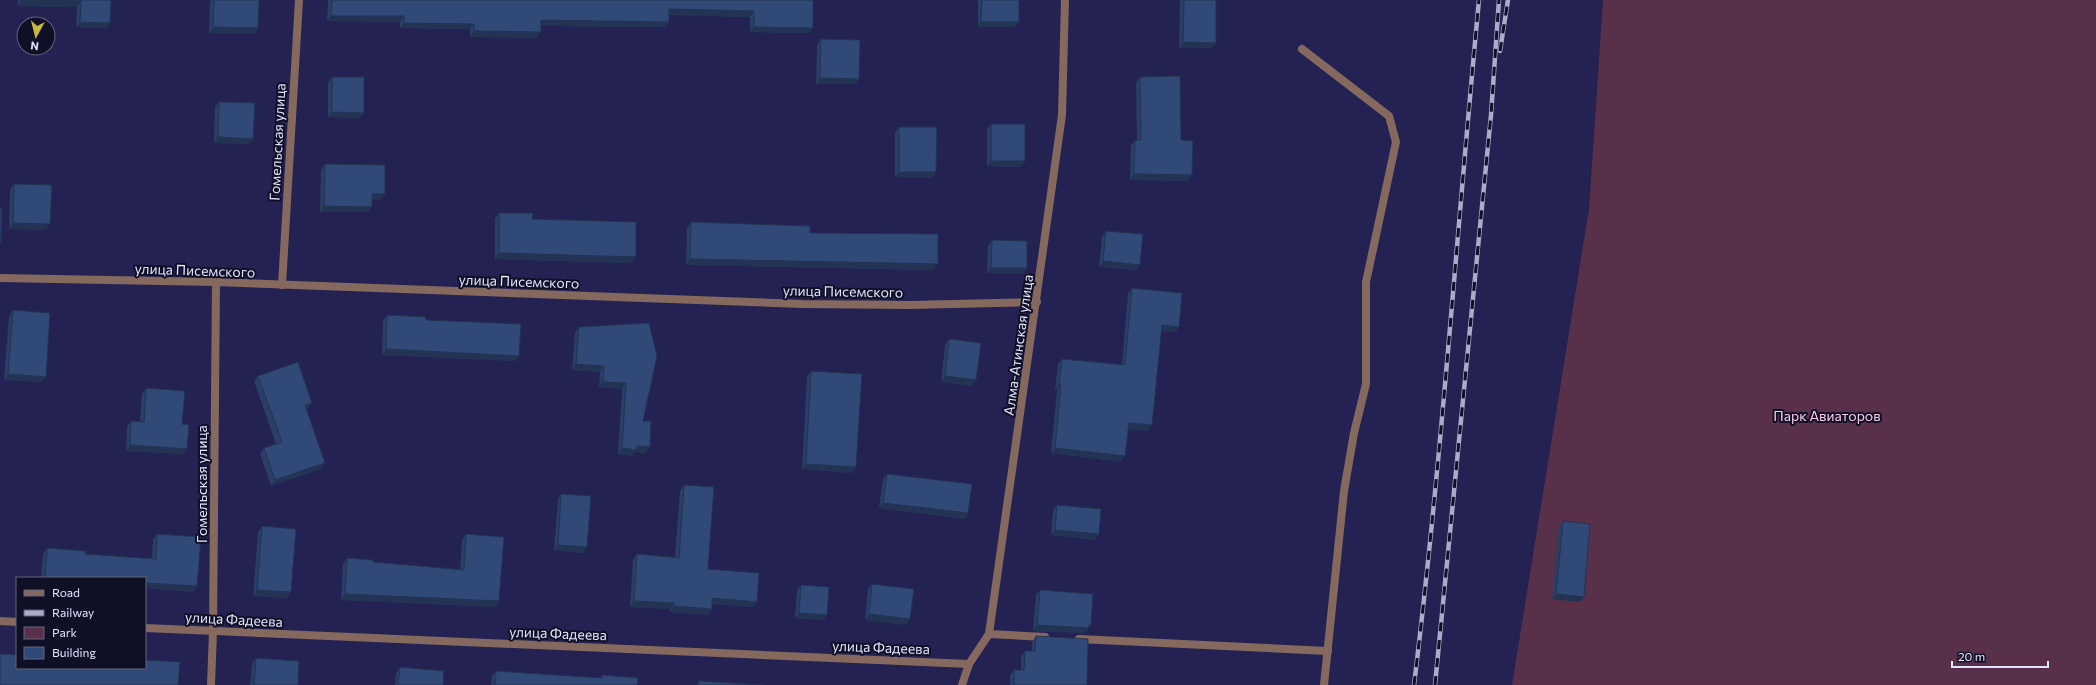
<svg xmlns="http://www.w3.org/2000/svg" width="2096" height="685" font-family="Commissioner,sans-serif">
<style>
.green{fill:#58304a}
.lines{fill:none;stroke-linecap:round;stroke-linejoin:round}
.service{stroke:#85695e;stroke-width:8}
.minor{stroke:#85695e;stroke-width:8}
.rail-casing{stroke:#ababcc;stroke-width:4.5}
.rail{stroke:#0f0f25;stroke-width:3;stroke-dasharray:9;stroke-linecap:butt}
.wall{fill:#293f65}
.shaded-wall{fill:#223353}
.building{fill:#304976;stroke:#223353}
.labels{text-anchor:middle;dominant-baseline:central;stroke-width:4;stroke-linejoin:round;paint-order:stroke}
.street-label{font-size:14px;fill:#e3e5ff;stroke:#0f0f25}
.park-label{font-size:14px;fill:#feccea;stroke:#0f0f25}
</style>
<rect width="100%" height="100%" fill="#242153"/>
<polygon class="green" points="1603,0 2096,0 2096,685 1512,685 1589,209"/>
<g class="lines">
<g class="service">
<polyline points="1302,49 1389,116 1396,142 1366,282 1366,384 1354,433 1344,491 1324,685"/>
<polyline points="989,634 1045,637"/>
<polyline points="1079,639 1328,651"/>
</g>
<g class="minor">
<polyline points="0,278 216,282 802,304 910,305 1037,302"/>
<polyline points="282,285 299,0"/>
<polyline points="0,621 17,622"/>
<polyline points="145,628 969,664"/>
<polyline points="211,685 213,631 216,282"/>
<polyline points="962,685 969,664 989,634 1062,115 1065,0"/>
</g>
<g class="rail-casing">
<g id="rail">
<polyline points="1500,51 1508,0"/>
<path d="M1414,685C1442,457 1457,228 1479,0"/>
<polyline points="1435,685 1491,115 1499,0"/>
</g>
</g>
<use href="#rail" class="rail"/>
</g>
<g class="wall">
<polygon points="18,0 111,0 110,23 106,28 76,27 77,7 18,6"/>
<polygon points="210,0 259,0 258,28 254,34 209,33"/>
<polygon points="328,0 813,0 813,28 809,33 750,32 750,17 669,15 669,22 665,27 541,26 541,32 537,38 470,37 470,29 400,28 400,22 327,21"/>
<polygon points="978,0 1019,0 1015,27 978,27"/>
<polygon points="1180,0 1216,0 1212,48 1179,48"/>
<polygon points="821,39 859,79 855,84 816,84 817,45"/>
<polygon points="332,77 360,118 328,117 328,82"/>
<polygon points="1140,77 1181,140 1188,181 1130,180 1131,145 1135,140 1137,140 1136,83"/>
<polygon points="219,102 249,144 214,143 215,107"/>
<polygon points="991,124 1021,167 987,166 987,129"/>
<polygon points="899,127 936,172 932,178 895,177 895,133"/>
<polygon points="325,164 385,194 381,200 372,200 368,212 320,212 321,170"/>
<polygon points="14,184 46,230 9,229 10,189"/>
<polygon points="499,213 532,219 632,263 495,259 495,218"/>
<polygon points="691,222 810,233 934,270 686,265 687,228"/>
<polygon points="1106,231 1140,265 1136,270 1099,267 1102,237"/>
<polygon points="992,240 1027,268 1023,274 987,273 988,246"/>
<polygon points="1132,288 1179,327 1175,332 1161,331 1148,431 1128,429 1125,456 1121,462 1051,453 1057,390 1055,390 1058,364 1062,359 1122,364 1128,294"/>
<polygon points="13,310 46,377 42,382 4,380 9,316"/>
<polygon points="387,315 426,320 519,356 515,361 382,355 383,321"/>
<polygon points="649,323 643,421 646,453 635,452 632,456 618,454 622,389 599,387 600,372 572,370 575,333 579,327"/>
<polygon points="949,339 972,386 941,382 945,345"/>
<polygon points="811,371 852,473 802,469 807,377"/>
<polygon points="258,376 312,403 308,408 306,409 325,463 321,469 271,486 260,454 264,448 276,444 254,381"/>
<polygon points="146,388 182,424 183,454 126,451 127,427 131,421 140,422 142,394"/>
<polygon points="887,474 968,513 965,519 879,508 883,479"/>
<polygon points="684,485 708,569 757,602 753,607 712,604 712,609 708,615 670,612 670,609 630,607 633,560 637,554 675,557 680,491"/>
<polygon points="561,494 587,547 583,553 554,550 558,499"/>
<polygon points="1057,505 1099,534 1095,540 1051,535 1053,510"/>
<polygon points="1563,521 1580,602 1552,599 1559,526"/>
<polygon points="262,526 287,598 253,596 258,532"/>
<polygon points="157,534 193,592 145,588 145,578 41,578 43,554 47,548 85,554 152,559 153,540"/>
<polygon points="466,534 499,601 495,607 341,600 343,564 347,558 373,562 460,569 462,540"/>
<polygon points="872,584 906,625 865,620 868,589"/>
<polygon points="801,585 827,615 823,620 795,618 797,591"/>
<polygon points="1040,590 1091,625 1085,633 1033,631 1036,595"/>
<polygon points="1036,636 1087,685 1010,685 1010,675 1014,670 1021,670 1021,657 1025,651 1032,651 1032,642"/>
<polygon points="256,658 298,685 250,685 252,664"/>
<polygon points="400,667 443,685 395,685 396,673"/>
<polygon points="496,671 600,678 602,675 637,685 491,685 492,676"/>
</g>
<g class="shaded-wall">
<polygon points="21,0 81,1 77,7 18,6"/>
<polygon points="669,9 754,11 750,17 665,15"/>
<polygon points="331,16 404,16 400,22 327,21"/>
<polygon points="541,20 669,22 665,27 537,26"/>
<polygon points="80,22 110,23 106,28 76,27"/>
<polygon points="981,22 1019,22 1015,27 978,27"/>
<polygon points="404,23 474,24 470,29 400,28"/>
<polygon points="213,27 258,28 254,34 209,33"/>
<polygon points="754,27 813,28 809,33 750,32"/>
<polygon points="474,31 541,32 537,38 470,37"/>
<polygon points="1183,42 1216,43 1212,48 1179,48"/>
<polygon points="820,78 859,79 855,84 816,84"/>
<polygon points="332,112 364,113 360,118 328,117"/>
<polygon points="218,137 253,139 249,144 214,143"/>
<polygon points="991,161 1025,161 1021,167 987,166"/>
<polygon points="899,172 936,172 932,178 895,177"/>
<polygon points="1134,174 1192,175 1188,181 1130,180"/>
<polygon points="372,194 385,194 381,200 368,200"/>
<polygon points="324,206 372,207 368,212 320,212"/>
<polygon points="13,223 50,224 46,230 9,229"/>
<polygon points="499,253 636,257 632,263 495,259"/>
<polygon points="690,259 938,264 934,270 686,265"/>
<polygon points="1103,261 1140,265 1136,270 1099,267"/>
<polygon points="991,268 1027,268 1023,274 987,273"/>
<polygon points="1162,325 1179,327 1175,332 1158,331"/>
<polygon points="386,349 519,356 515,361 382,355"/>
<polygon points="576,364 604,366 600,372 572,370"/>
<polygon points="8,374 46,377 42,382 4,380"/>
<polygon points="945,376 976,380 972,386 941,382"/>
<polygon points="603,382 626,383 622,389 599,387"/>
<polygon points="1059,384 1061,384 1057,390 1055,390"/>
<polygon points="312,403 308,408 301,411 305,405"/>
<polygon points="1129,423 1152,425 1148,431 1125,428"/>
<polygon points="130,445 187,449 183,454 126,451"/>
<polygon points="637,446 650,447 646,453 635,452 632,456 618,454 622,448"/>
<polygon points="1055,448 1125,456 1121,462 1051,453"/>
<polygon points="325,463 321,469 271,486 275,480"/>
<polygon points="806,464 856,467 852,473 802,469"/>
<polygon points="883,503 968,513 965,519 879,508"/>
<polygon points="1055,530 1099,534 1095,540 1051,535"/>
<polygon points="558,545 587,547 583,553 554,550"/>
<polygon points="145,583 197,586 193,592 145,588"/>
<polygon points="257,590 291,592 287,598 253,596"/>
<polygon points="345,594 499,601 495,607 341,600"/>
<polygon points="1556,594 1584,597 1580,602 1552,599"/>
<polygon points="712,598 757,602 753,607 708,603"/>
<polygon points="634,601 674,603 670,609 630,607"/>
<polygon points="674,606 712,609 708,615 670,612"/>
<polygon points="799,613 827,615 823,620 795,618"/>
<polygon points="869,614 910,619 906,625 865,620"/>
<polygon points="1037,625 1091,625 1085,633 1033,631"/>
</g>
<g class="building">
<polygon points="25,0 111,0 110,23 80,22 81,1"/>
<polygon points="214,0 259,0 258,28 213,27"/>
<polygon points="332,0 813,0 813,28 754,27 754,11 669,9 669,22 541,20 541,32 474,31 474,24 404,23 404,16 331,16"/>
<polygon points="982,0 1019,0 1019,22 981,22"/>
<polygon points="1184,0 1216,0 1216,43 1183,42"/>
<polygon points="821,39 860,40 859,79 820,78"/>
<polygon points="1180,76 1181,140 1193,141 1192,175 1134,174 1135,140 1141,140 1140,77"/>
<polygon points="332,77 364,77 364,113 332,112"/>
<polygon points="219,102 255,103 253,139 218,137"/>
<rect x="991" y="124" width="34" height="37"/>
<polygon points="899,127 937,127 936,172 899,172"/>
<polygon points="325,164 385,165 385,194 372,194 372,207 324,206"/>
<polygon points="14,184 52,185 50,224 13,223"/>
<polygon points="0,208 2,208 1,243 0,243"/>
<polygon points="499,213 533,213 532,219 636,222 636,257 499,253"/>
<polygon points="691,222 810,226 810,233 938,234 938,264 690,259"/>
<polygon points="1106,231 1143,234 1140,265 1103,261"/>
<polygon points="992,240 1027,241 1027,268 991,268"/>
<polygon points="1132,288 1182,293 1179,327 1162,325 1152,425 1129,423 1125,456 1055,448 1061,384 1059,384 1062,359 1125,365"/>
<polygon points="13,310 50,313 46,377 8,374"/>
<polygon points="387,315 426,317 426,320 521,324 519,356 386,349"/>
<polygon points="649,323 657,356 643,421 651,421 650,447 637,446 636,450 622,448 626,383 603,382 604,366 576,364 579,327"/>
<polygon points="949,339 981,343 976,380 945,376"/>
<polygon points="298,362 312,403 305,405 325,463 275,480 264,448 282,442 258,376"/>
<polygon points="811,371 862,374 856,467 806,464"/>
<polygon points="146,388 185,391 182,424 189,425 187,449 130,445 131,421 144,422"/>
<polygon points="887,474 972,484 968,513 883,503"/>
<polygon points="684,485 714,487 708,569 759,573 757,602 712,598 712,609 674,606 674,603 634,601 637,554 679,558"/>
<polygon points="561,494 591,496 587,547 558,545"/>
<polygon points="1057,505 1101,509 1099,534 1055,530"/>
<polygon points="1563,521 1590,524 1584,597 1556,594"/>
<polygon points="262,526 296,529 291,592 257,590"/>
<polygon points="157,534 201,537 197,586 145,583 145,578 45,578 47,548 86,551 85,554 156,559"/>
<polygon points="466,534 504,537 499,601 345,594 347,558 373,560 373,562 464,570"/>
<polygon points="872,584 914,589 910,619 869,614"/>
<polygon points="801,585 829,587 827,615 799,613"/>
<polygon points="1040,590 1093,594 1091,625 1089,625 1089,628 1037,625"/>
<polygon points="1036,636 1088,639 1087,685 1014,685 1014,670 1024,670 1025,651 1035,651"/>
<polygon points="0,654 17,655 17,668 145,668 145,660 180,662 178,685 0,685"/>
<polygon points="256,658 299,661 298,685 254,685"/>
<polygon points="400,667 444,671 443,685 398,685"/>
<polygon points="496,671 602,678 602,675 638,678 637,685 495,685"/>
<polygon points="699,681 763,685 698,685"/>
</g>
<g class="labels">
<g class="street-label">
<text transform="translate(277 142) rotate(-87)">Гомельская улица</text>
<text transform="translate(195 270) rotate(2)">улица Писемского</text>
<text transform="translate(519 281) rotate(2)">улица Писемского</text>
<text transform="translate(843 291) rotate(1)">улица Писемского</text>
<text transform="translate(1018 345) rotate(-82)">Алма-Атинская улица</text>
<text transform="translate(201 484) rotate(-90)">Гомельская улица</text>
<text transform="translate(234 619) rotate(3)">улица Фадеева</text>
<text transform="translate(558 633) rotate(2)">улица Фадеева</text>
<text transform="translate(881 647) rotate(2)">улица Фадеева</text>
</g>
<g class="park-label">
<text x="1827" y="415">Парк Авиаторов</text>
</g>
</g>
<rect x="16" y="577" width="130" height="92" fill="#0f0f25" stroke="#64657c"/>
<rect x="24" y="590" width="20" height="6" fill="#85695e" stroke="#64657c"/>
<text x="52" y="597" font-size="12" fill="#e3e5ff">Road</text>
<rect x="24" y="610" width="20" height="6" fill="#ababcc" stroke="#64657c"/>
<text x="52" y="617" font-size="12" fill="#e3e5ff">Railway</text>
<rect x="24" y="627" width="20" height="12" fill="#58304a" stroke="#64657c"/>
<text x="52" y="637" font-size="12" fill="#e3e5ff">Park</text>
<rect x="24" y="647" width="20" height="12" fill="#304976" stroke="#64657c"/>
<text x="52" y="657" font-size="12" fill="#e3e5ff">Building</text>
<g transform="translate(36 36) rotate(187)"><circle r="19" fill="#0f0f25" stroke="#64657c"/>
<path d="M0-3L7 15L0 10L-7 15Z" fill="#cbba39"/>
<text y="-6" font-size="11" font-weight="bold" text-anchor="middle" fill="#e3e5ff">N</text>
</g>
<path d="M1952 661v6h96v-6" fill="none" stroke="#e3e5ff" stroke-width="2"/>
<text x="1958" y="661" font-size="12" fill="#e3e5ff" stroke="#0f0f25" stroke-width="3" paint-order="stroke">20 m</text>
</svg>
